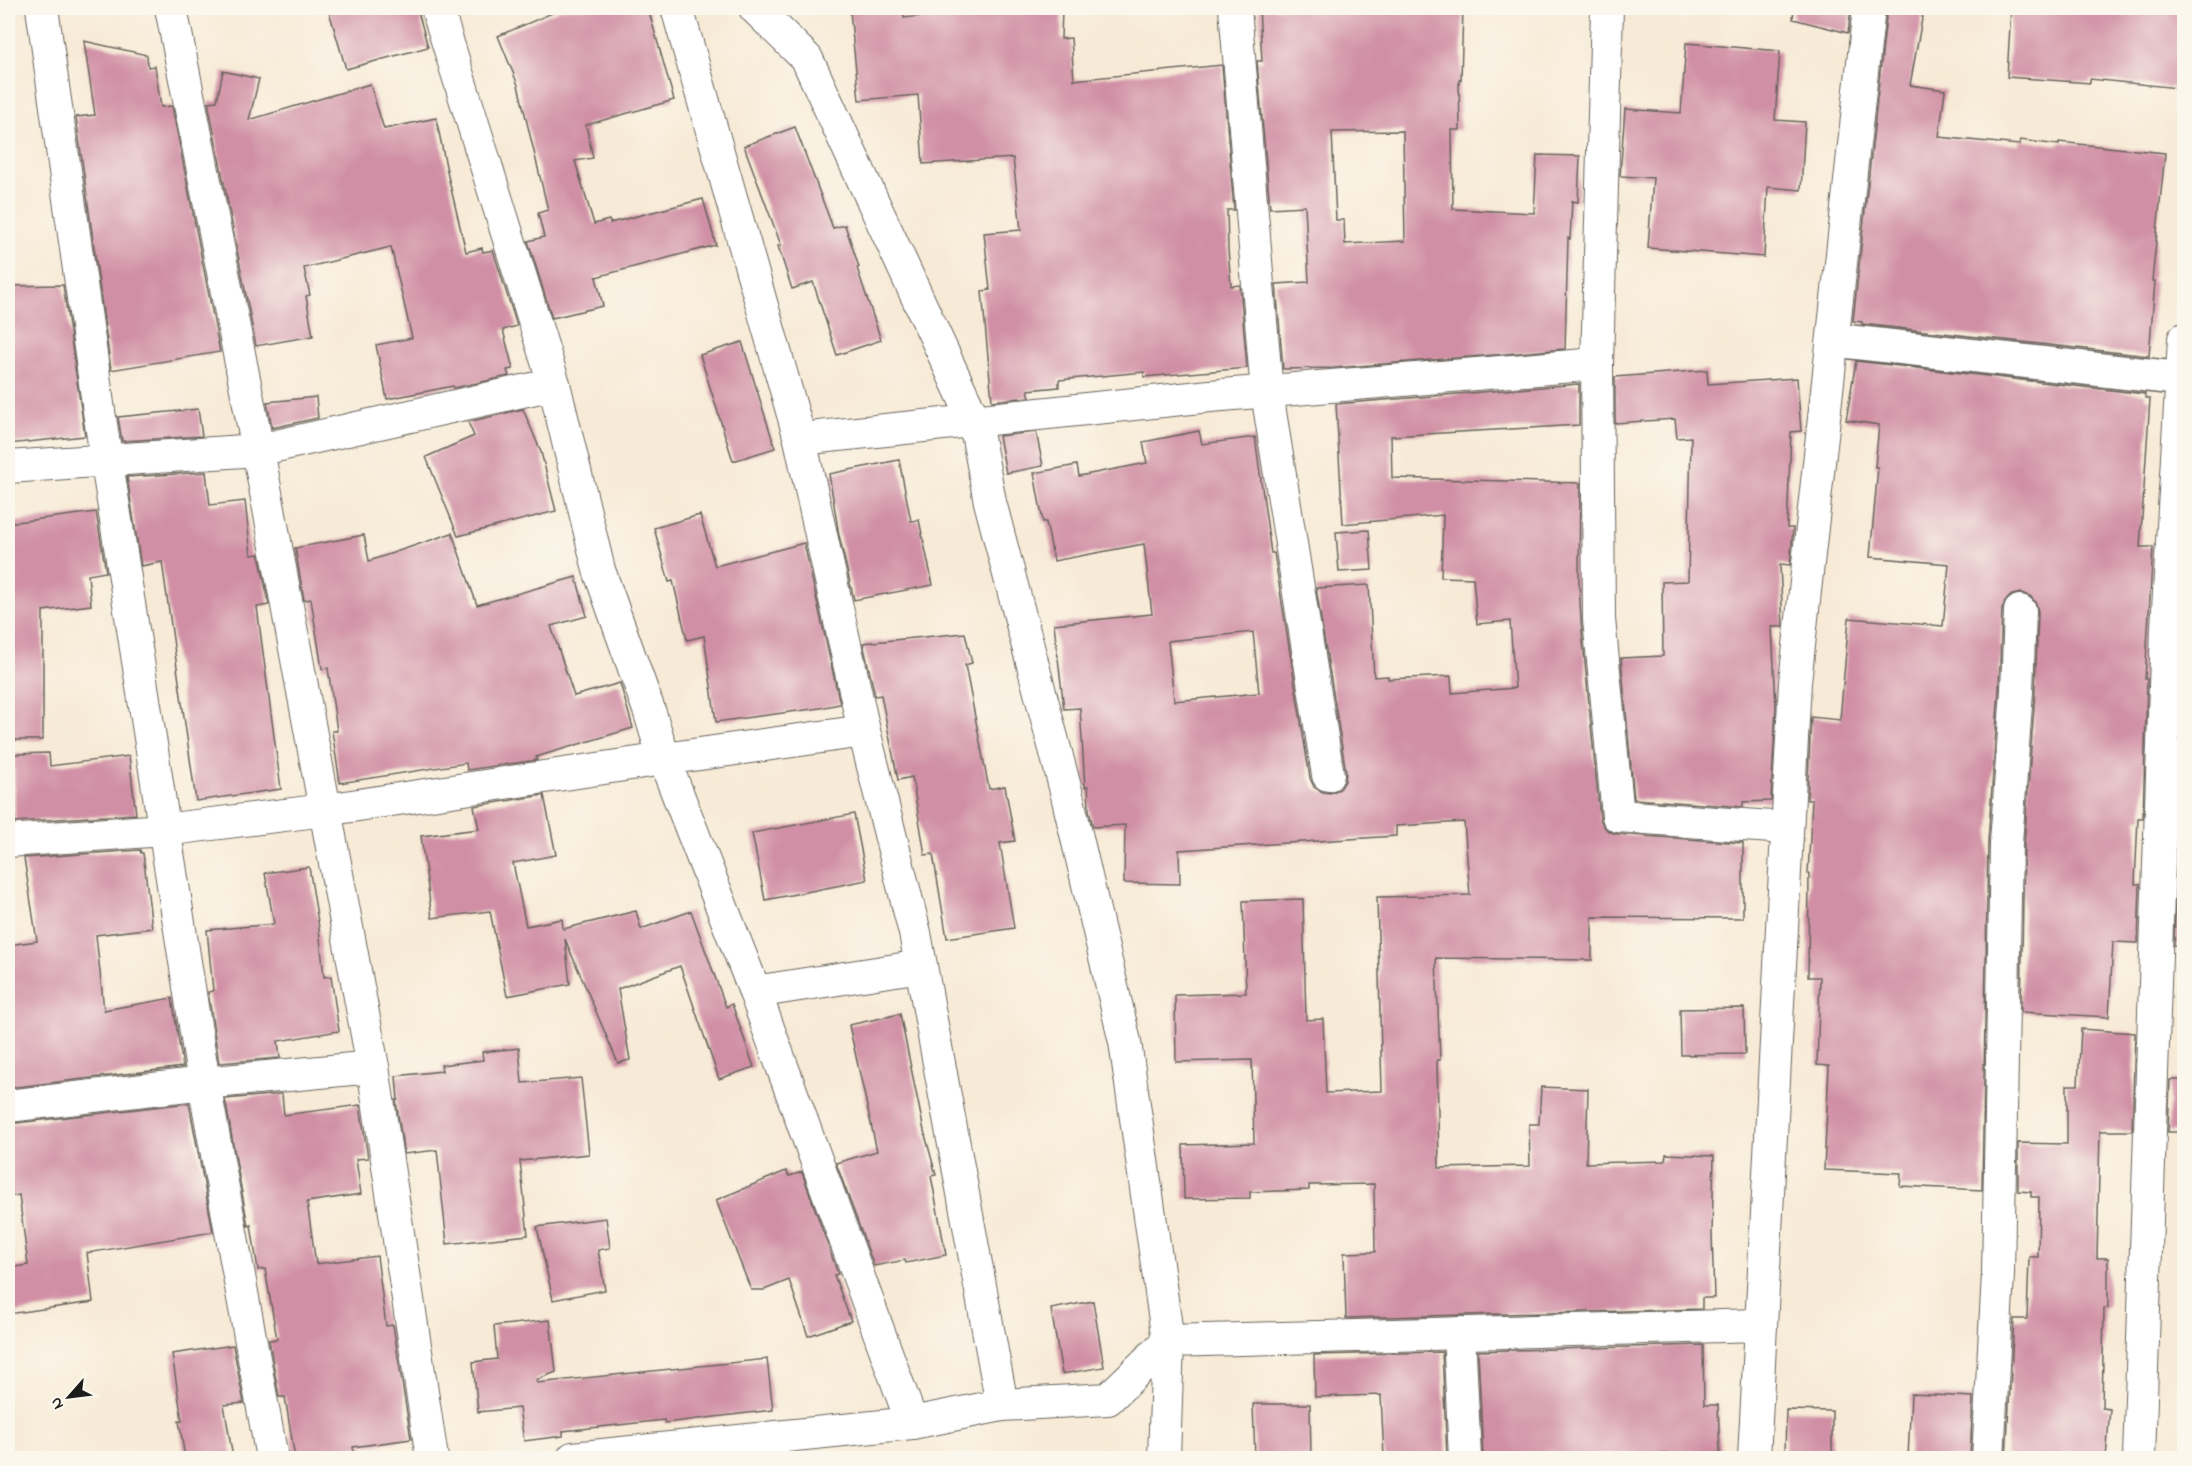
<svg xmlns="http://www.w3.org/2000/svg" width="2192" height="1466" font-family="'Indie Flower',sans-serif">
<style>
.building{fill:#d08fa5;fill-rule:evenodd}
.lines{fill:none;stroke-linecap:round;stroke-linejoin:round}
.street-casing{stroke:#69645d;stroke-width:34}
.secondary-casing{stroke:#69645d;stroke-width:36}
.street{stroke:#fff;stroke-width:32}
.secondary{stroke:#fff;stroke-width:33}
</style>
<rect width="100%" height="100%" fill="#fbf7ec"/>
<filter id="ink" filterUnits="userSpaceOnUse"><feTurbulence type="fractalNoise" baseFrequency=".0167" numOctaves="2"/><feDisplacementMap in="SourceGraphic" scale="12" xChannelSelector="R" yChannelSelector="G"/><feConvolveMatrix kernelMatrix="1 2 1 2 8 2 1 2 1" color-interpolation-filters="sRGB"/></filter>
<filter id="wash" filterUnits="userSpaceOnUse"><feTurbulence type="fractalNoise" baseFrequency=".008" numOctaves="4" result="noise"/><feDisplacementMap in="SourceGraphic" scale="24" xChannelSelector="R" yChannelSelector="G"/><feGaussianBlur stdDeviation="1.35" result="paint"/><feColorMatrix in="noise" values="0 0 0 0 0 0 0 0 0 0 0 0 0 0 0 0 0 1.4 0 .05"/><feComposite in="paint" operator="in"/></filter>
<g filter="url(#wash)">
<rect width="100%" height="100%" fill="#f7ead6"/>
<g id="blocks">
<g class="building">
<polygon points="328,8 417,8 428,47 346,69"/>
<polygon points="564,8 648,8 674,100 586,125 593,158 575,161 594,224 609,220 610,223 703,199 716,245 596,277 603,306 552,318 528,241 544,237 538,213 548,210 518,85 498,36"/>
<polygon points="891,8 904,8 904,18 990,8 1062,8 1061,39 1071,38 1074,80 1222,65 1234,210 1227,210 1228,249 1231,286 1240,285 1247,368 1144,377 1144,372 1059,380 1059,387 1028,390 1030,397 992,401 982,291 990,290 984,233 1021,230 1013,158 923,164 918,95 859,100 850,11"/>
<path d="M1259,8H1463L1461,80H1459L1460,130H1452L1453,209L1534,213L1537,155L1580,156L1578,202L1572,201L1570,239L1568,238L1565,349L1334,368L1283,369L1276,284L1309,282L1305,206L1270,208L1257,61H1262ZM1403,131L1405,241L1345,244L1344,220H1336L1332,132Z"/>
<polygon points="1794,8 1851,8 1848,33 1793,19"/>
<polygon points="1887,8 1924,8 1910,85 1945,90 1939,137 2019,145 2020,140 2059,145 2059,142 2165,153 2152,281 2155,281 2149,356 1862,324 1862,322 1853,321"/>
<polygon points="2011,8 2184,8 2182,23 2184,23 2178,88 2090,79 2090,83 2007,77"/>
<polygon points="84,41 147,55 148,67 155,66 161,107 172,106 220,352 111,370 76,117 95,115"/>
<polygon points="1686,43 1780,51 1775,120 1805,122 1801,190 1768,187 1764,257 1648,248 1653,178 1620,176 1625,109 1681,113"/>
<polygon points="223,71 259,79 249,120 370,84 384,129 436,118 448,176 466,252 482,248 483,252 493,250 517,326 503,330 513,369 507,370 509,376 454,388 453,386 387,399 376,345 412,338 391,247 304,268 310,295 306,296 313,336 256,346 208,102 217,101"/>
<polygon points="795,127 833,228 845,225 859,267 857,268 881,340 837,355 813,282 792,289 778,246 781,245 744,146"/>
<polygon points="63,285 85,436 8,444 8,286"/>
<polygon points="742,342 775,448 733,461 700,355"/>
<polygon points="1856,361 2145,394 2145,398 2150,399 2140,547 2153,547 2145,679 2147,679 2143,818 2138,818 2135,884 2140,884 2138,943 2113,942 2109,1017 2021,1012 2024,844 2035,692 2038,612 2036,603 2030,596 2021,593 2012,595 2005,601 2002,610 1999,690 1988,842 1982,1190 1900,1186 1901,1173 1824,1170 1829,1066 1817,1065 1820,977 1808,977 1809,874 1808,874 1812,800 1807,800 1811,717 1840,720 1849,618 1943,626 1949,564 1870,557 1878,467 1875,467 1879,425 1846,420"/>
<polygon points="1707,370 1708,384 1797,378 1801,431 1791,432 1787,528 1793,528 1792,542 1790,565 1780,564 1783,627 1772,627 1776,706 1771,801 1743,802 1743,807 1634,799 1621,658 1663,656 1662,582 1688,581 1691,437 1677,438 1675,419 1615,423 1615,377"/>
<path d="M1579,384V425L1391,436L1392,478L1580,483L1579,581L1581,621L1600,818L1603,825L1608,831L1617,834L1743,843V918L1592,917V960L1436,958L1440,1060H1437L1439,1168L1530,1166L1529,1124H1539L1541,1087L1588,1089L1586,1163L1665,1161L1666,1154L1714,1156L1712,1233L1714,1298H1702V1309L1346,1318L1344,1253L1375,1252L1374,1184L1309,1185V1190L1250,1192V1198L1184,1199L1183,1145L1254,1143L1252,1060L1176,1062L1175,995L1246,993L1243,901L1303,899L1306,1020L1323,1019L1326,1093L1382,1091L1377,897L1470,895L1464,822L1396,826V836L1179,850L1180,884L1124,883L1125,825L1093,827L1089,810L1088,786L1085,787L1080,708L1064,709L1054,624L1152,614L1144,544L1054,561L1046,522H1043L1034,473L1077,465L1079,476L1147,463L1143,442L1199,431L1202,444L1255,437L1271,553H1274L1310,778L1314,787L1322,792L1330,793L1340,789L1345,781L1346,772L1316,588L1369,585L1374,677L1388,676V679L1451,676L1452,693L1515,688L1510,621L1477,624L1473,578L1441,577L1443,515L1343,524L1336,404ZM1253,632L1259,693L1174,701L1168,641Z"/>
<polygon points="316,397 318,418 272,428 267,402"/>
<polygon points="198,409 202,436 122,441 118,417"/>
<polygon points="523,409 541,452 556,511 458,536 426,457 474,436 468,422"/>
<polygon points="1036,432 1043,466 1006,473 999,436"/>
<polygon points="899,460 911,521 919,520 933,585 854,600 839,535 829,474"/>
<polygon points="206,472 210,505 245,501 251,555 259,554 269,605 257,607 281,789 196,801 162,562 141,566 127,477"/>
<polygon points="96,512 106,572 88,575 91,605 43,611 43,740 8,740 8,523"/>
<polygon points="700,515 715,566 804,543 840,704 820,708 716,722 704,636 687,640 673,581 669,582 654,528"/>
<polygon points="1369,530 1372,570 1339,572 1336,532"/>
<polygon points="452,533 477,605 576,577 587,616 551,626 574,696 620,683 633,728 536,757 537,760 467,770 466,763 340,783 332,731 337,731 328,668 322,669 311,599 304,600 295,548 364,535 369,561"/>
<polygon points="965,633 972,663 965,665 989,789 1005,786 1015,841 1000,843 1014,928 947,938 933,854 925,855 912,777 898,780 881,695 875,696 863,643"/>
<polygon points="2183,681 2184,681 2184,822 2178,821"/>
<polygon points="49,753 50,766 129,756 136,814 15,822 14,754"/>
<polygon points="544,795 556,855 513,863 526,926 562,919 563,929 636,911 641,929 691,911 726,1007 732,1004 754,1067 719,1079 680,966 618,989 630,1060 618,1063 565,939 570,984 507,996 490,911 432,918 421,836 479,829 474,806"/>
<polygon points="854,814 867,880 765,900 752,833"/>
<polygon points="140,850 141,853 143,853 152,928 96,935 104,1010 172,998 183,1067 8,1088 8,945 37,941 24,858"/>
<polygon points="309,867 319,928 324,977 331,976 339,1031 278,1041 280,1058 219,1063 208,992 213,991 207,930 274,924 265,873"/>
<polygon points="2176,885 2184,885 2184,946 2174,945"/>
<polygon points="1744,1008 1745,1054 1681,1055 1680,1009"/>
<polygon points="900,1014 924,1131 936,1175 931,1176 946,1255 906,1263 905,1260 874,1266 836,1163 877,1151 849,1025"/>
<polygon points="2081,1029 2135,1033 2132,1131 2100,1131 2097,1258 2108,1258 2108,1308 2104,1308 2102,1408 2110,1409 2106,1458 2006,1458 2014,1319 2027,1319 2029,1257 2038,1257 2039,1197 2031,1197 2031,1192 2018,1191 2018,1143 2067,1144 2067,1085 2078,1085"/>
<polygon points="519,1048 522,1083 581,1078 589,1154 520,1161 528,1235 447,1244 437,1150 404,1154 396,1100 398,1100 396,1076 442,1071 441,1065 483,1060 482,1052"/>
<polygon points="2170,1080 2184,1080 2184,1132 2168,1132"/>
<polygon points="282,1094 284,1115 360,1105 368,1158 356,1159 361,1194 307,1202 316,1264 377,1256 386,1326 393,1325 411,1439 353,1447 354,1453 318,1458 295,1458 285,1397 279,1397 269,1340 277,1339 265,1269 258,1270 251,1225 248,1226 225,1099"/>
<polygon points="189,1103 213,1232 87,1253 93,1302 8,1314 8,1268 28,1265 19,1195 8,1197 8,1124"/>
<polygon points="786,1171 789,1176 802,1172 838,1274 834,1275 851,1321 808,1336 789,1280 764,1290 751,1290 716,1200"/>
<polygon points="606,1218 610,1248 598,1250 605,1290 553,1300 537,1227"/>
<polygon points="1093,1301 1104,1367 1062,1374 1051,1309"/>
<polygon points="550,1320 556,1372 536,1380 537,1383 767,1359 773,1410 665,1423 664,1420 563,1431 563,1436 524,1441 519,1408 478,1412 473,1362 497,1359 494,1326"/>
<polygon points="233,1345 244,1403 224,1405 233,1458 185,1458 179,1421 182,1421 172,1354"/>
<polygon points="1703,1345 1704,1405 1718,1405 1720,1453 1593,1455 1593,1458 1483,1458 1478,1351"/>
<polygon points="1442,1352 1447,1456 1384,1458 1381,1395 1315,1397 1314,1355"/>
<polygon points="1911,1394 1973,1397 1970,1458 1908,1458"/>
<polygon points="1253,1404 1310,1404 1311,1458 1255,1458"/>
<polygon points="1786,1410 1832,1411 1832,1458 1785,1458"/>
</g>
</g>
</g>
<g filter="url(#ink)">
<use href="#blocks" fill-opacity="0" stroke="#69645d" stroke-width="1.5"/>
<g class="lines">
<g class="street-casing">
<g id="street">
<polyline points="42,8 100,418 204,1083 272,1458"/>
<polyline points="677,8 800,439 1210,396 1597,364 1607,8"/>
<polyline points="755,8 807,59 975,422 990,502 1066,791 1125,1042 1168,1341 1164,1458"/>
<polyline points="1235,8 1267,393 1328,775"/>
<polyline points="1597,364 1599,619 1618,816 1786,828"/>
<polyline points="554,384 599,570 650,713 664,759 864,731"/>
<polyline points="8,467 258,450 171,8"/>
<polyline points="8,841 164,830 325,810 664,759 755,992 912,1423"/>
<polyline points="755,992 921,966"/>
<polyline points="373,1067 432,1458"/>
<polyline points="8,1106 204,1083 373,1067 258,450 554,384 437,8"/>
<polyline points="1459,1333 1465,1458"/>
<polyline points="1002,1405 1108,1399 1168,1341 1761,1325"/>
<polyline points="573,1458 912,1423 1002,1405 915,933 864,731 800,439"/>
<polyline points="1754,1458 1795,682 1869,8"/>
<polyline points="1988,1458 1998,1274 2006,843 2017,691 2020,611"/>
<polyline points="2139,1458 2167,627 2184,339"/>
</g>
</g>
<g class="secondary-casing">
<polyline id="secondary" points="1834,340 2184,379"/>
</g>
<use href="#street" class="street"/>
<use href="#secondary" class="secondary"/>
</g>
</g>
<rect width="2192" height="1466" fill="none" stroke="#fbf7ec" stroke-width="30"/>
<g transform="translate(69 1397) rotate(242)" stroke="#fbf7ec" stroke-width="4.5" paint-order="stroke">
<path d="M0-4.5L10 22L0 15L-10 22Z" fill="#1c1c1c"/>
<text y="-9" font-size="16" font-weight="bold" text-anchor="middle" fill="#1c1c1c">N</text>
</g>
</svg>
